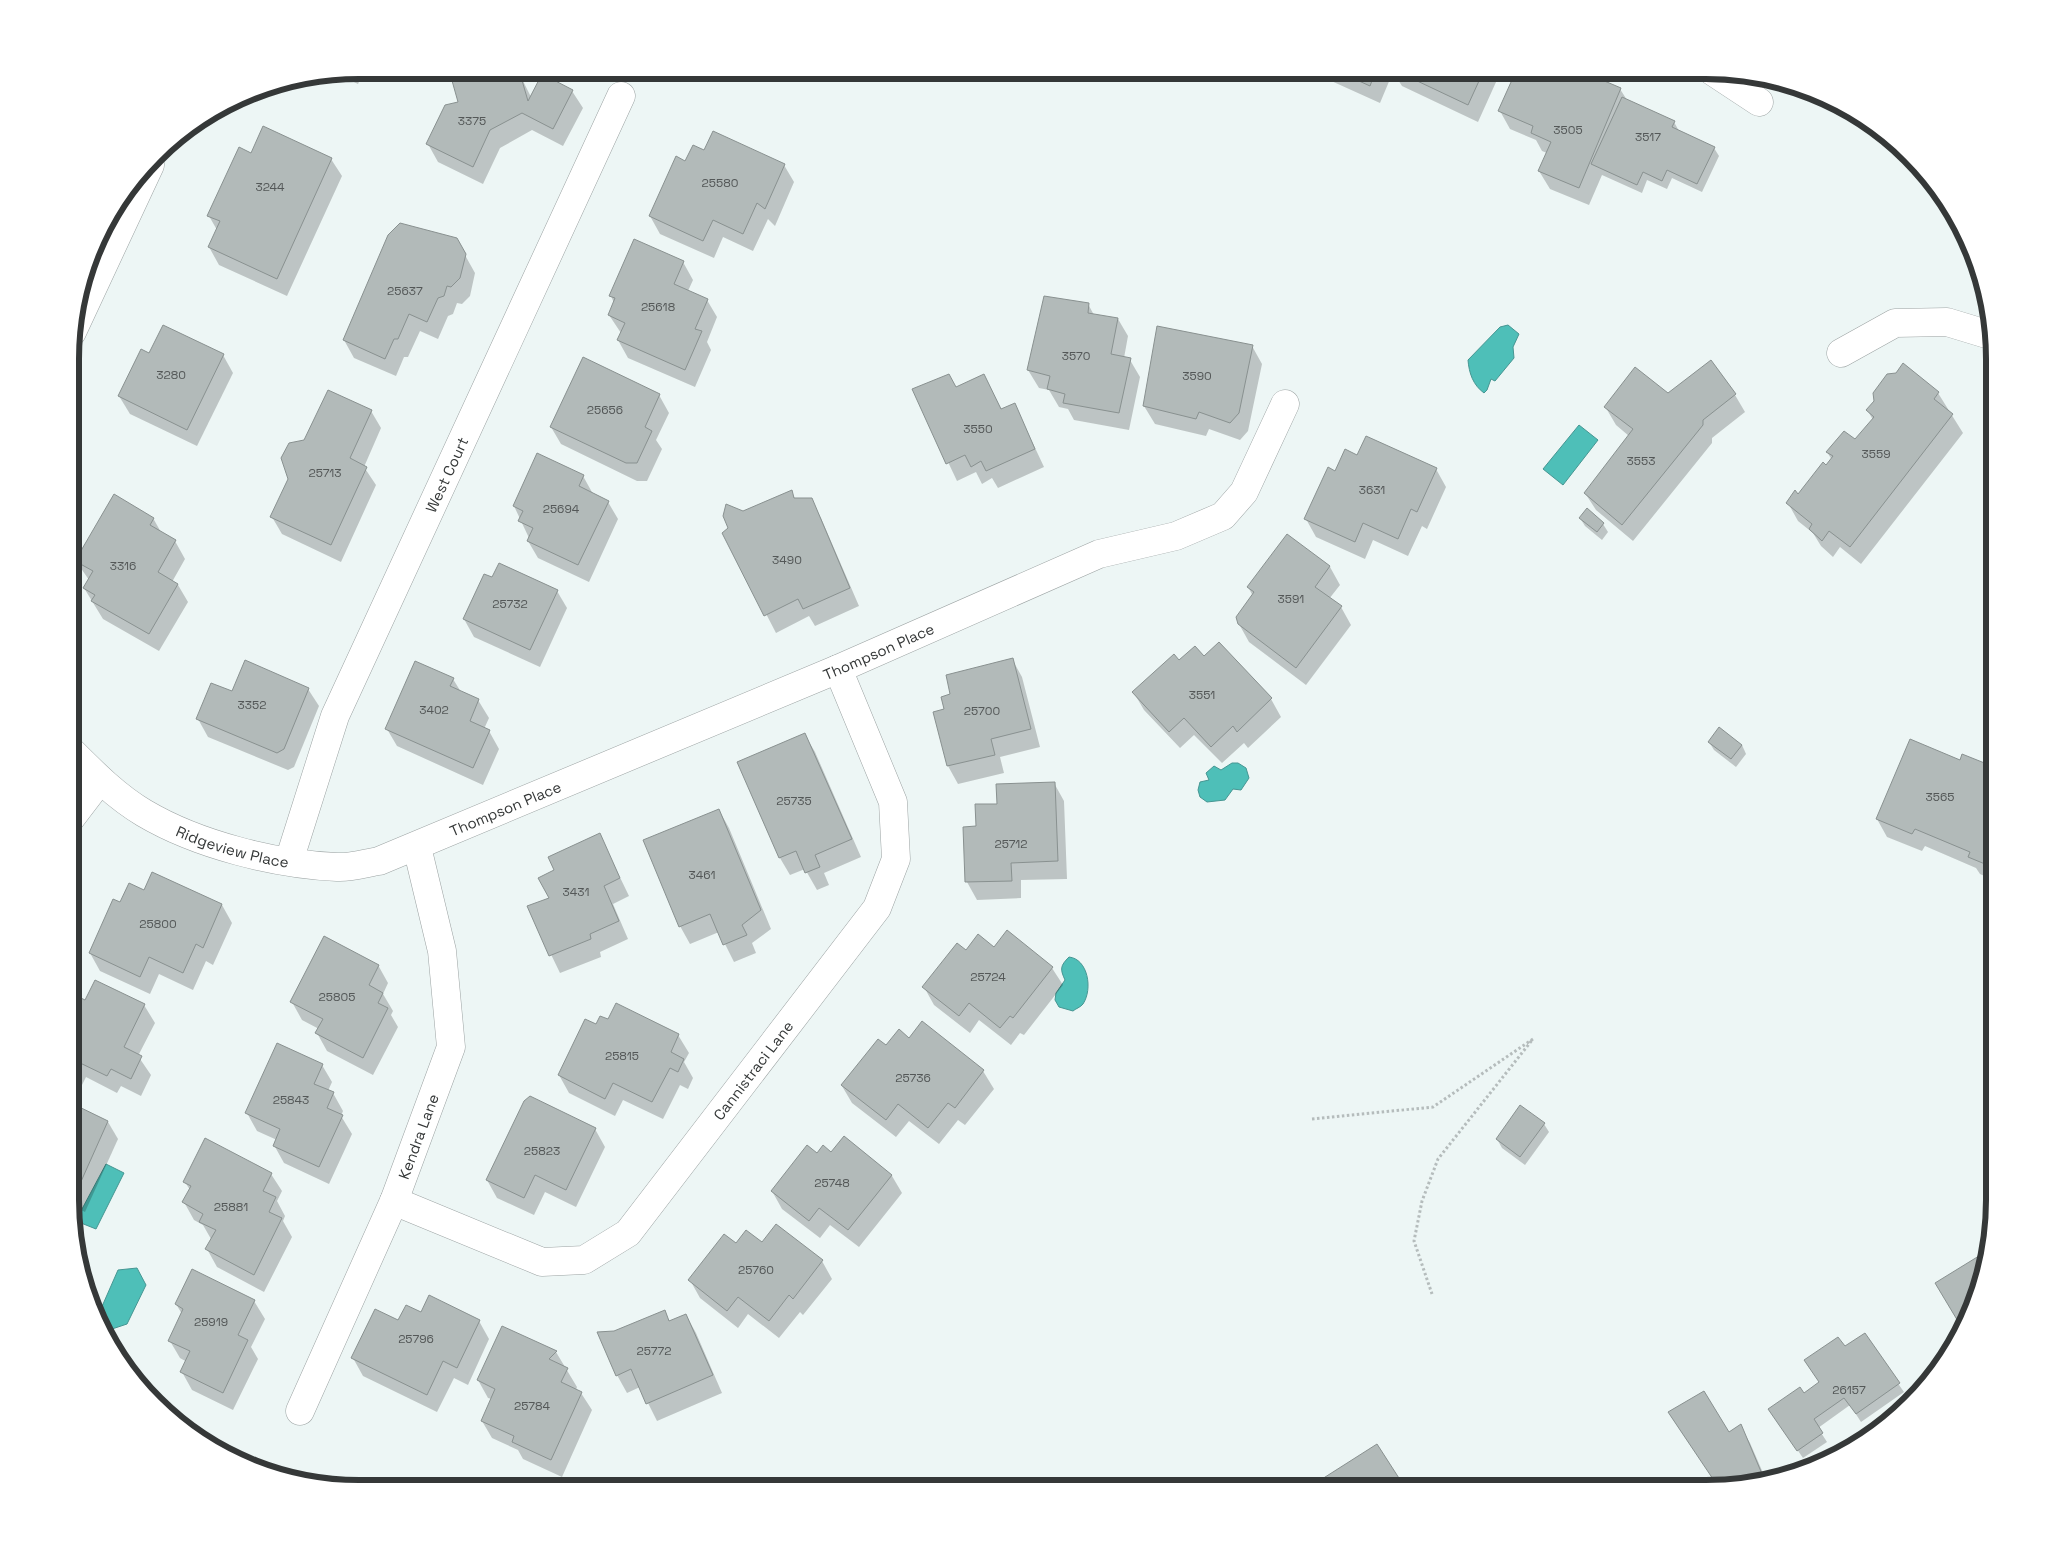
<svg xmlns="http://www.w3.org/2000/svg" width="2065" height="1559" font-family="'Space Grotesk',sans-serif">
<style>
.water{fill:#4ebfb8;stroke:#469692}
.shadow{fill:#0003}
.building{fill:#b2bab9;stroke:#899190}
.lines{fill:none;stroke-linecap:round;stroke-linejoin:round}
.minor-casing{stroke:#9ca3a3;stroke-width:29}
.path{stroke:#b5bcbc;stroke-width:3;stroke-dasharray:2.5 2.5;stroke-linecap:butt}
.minor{stroke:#fff;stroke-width:28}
.labels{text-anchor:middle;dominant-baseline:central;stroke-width:5;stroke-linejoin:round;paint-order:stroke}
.number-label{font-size:12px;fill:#545858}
.street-label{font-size:15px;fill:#353838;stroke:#fff}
.rim{fill:none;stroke:#353838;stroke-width:6}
</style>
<rect width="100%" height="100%" fill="#edf6f5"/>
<g class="water">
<path d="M1508,325L1519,334L1513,347L1514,358L1495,381L1491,379L1487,390L1484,393C1473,385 1469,373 1468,360L1500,327Z"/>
<polygon points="1579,425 1598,440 1563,485 1543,469"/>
<polygon points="1232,763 1238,763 1246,768 1249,778 1241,790 1233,789 1225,800 1207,802 1200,797 1198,790 1200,782 1209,780 1206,773 1214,766 1221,770"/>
<path d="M1069,957C1088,959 1093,989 1083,1004C1081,1007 1075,1009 1073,1011L1059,1007L1055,1000L1056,993L1065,980C1060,969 1060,966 1069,957Z"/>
<polygon points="106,1164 124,1173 96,1229 71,1219 71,1203 82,1209"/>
<polygon points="137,1268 146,1285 127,1324 112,1329 104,1325 100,1311 118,1270"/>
</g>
<g class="shadow">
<polygon points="365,70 358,84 337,74 359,70"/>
<polygon points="455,70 506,70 508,74 518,71 531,97 572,91 583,108 563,146 532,130 500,148 483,184 438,162 428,144 459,103"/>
<polygon points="1307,70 1501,71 1478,122 1402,86 1393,72 1380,103"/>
<polygon points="1517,71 1578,71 1620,89 1627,100 1674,122 1679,131 1714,148 1719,156 1702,192 1672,178 1667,189 1647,180 1642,193 1602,175 1589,205 1550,189 1539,171 1547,153 1542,151 1536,140 1510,129 1500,111"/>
<polygon points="705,152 784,165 794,182 775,226 768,219 753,251 723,237 714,258 660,234 650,216"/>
<polygon points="252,154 331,159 342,176 287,296 219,265 209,247 217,230 209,216"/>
<polygon points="456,239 475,273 470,296 462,304 457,303 453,314 448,316 438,339 420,331 408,357 404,357 396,376 354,358 344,340"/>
<polygon points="683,262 693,280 688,291 707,300 717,317 707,342 711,350 695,387 628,358 618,340 621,333 609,315 614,303 611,296"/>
<polygon points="1088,304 1094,315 1118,319 1128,336 1124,358 1130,360 1140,377 1129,430 1074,420 1068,409 1059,407 1049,390 1039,388 1028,370"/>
<polygon points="1252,346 1262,364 1248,431 1240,440 1209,429 1206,436 1155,424 1144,406"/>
<polygon points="223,355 233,373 197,446 130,414 119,396"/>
<polygon points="984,376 1002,410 1015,405 1044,467 998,488 992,478 982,484 976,472 957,481 914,390 956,388"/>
<polygon points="1938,393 1963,433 1861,564 1840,547 1833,557 1821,546 1813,533 1798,521 1788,503 1799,496 1832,460 1827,452 1855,441 1873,420 1868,411"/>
<polygon points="659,395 669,413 656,440 662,449 647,481 637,481 561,444 551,427"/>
<polygon points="1668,395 1735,395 1745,412 1712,438 1712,443 1633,541 1596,510 1585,493 1629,436 1616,425 1606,408"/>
<polygon points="371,411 381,428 364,467 376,485 341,562 282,534 272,517 305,441"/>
<polygon points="1358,457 1436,469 1446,487 1427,529 1422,526 1408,556 1373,540 1365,559 1316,537 1306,519 1336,472"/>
<polygon points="583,476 593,494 608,502 618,519 589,582 538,558 528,541 529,538 514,506"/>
<polygon points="791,492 795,499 811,500 821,518 859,606 815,626 809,616 776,633 724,533 743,512"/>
<polygon points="153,518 162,534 175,541 185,559 172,582 178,585 188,602 159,651 103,619 84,588 89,580 76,561"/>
<polygon points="1580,518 1603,524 1608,532 1602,540 1585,526"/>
<polygon points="1287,535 1330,567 1340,585 1329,599 1341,607 1351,625 1306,685 1249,642 1239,624 1253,596 1248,587"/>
<polygon points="493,579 557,591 567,608 540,667 474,637 464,619"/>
<polygon points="1219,644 1271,699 1281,717 1248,748 1244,743 1222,763 1194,735 1180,748 1144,710 1134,693 1179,662 1204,658"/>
<polygon points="1012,659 1022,677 1040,747 1000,757 1004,773 958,784 948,766 935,713 946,710 952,695"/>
<polygon points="453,679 461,692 478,700 489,718 484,729 489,731 499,749 483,785 397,746 387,729"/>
<polygon points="308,689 319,706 294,767 288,770 208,737 198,719 232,693"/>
<polygon points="805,735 815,752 861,857 824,873 829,885 817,890 805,869 790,875 780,858 739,763"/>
<polygon points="1709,742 1742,745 1746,754 1736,767 1714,750"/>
<polygon points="1960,762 1986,765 1991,774 1995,776 1995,881 1980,874 1976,868 1925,846 1922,851 1887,837 1877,819"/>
<polygon points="1054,783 1064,801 1067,879 1021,880 1021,898 977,900 967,882 977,827 998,805"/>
<polygon points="719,810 729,828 771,929 752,943 756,953 734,962 719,932 690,944 680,926"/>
<polygon points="599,834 629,896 613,904 628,939 600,952 601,957 560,973 528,907 550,899 556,870"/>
<polygon points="152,874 222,905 232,923 213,965 206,961 193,990 159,974 150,994 100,971 90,953 121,904 145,891"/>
<polygon points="994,949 1052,968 1063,985 1024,1035 1020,1033 1011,1045 979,1020 970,1033 934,1005 924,987 966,952"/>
<polygon points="378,965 388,983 383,994 393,1011 391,1015 398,1027 373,1075 327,1051 317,1033 319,1029 302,1020 292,1002"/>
<polygon points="71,995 86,1002 144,1005 155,1023 138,1056 151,1075 141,1096 121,1086 117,1093 86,1077 77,1095 71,1092"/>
<polygon points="609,1021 678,1035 689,1053 684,1062 693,1078 688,1089 680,1085 663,1119 623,1100 615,1116 569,1093 559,1075 596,1026"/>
<polygon points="922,1023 983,1071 994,1089 965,1125 958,1120 939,1144 909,1121 896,1137 852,1103 842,1086 886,1047 910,1039"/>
<polygon points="322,1065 332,1082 328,1091 333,1093 343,1111 341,1116 352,1134 329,1184 284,1163 274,1145 277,1140 257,1131 247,1113"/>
<polygon points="71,1105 108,1122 118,1139 85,1212 71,1205"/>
<polygon points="1544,1124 1549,1132 1525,1165 1502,1148 1497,1139"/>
<polygon points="595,1129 605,1147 576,1207 545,1192 534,1215 497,1198 487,1180"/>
<polygon points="831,1154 892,1176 902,1193 859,1247 830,1225 820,1238 782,1209 772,1191 818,1155"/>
<polygon points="271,1174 282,1191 277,1201 285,1216 283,1221 292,1237 264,1292 217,1267 207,1249 211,1239 203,1225 194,1220 184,1202 190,1190 185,1182"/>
<polygon points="762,1244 822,1261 832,1279 803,1315 800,1312 779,1338 748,1314 738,1328 700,1298 690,1280 736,1245"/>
<polygon points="254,1301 265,1319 251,1347 258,1359 233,1410 192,1390 182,1372 187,1362 180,1358 170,1341 182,1314 176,1304"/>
<polygon points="664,1312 670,1322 686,1315 696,1333 722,1393 657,1421 640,1387 627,1393 617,1375 615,1333"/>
<polygon points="422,1313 479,1321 489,1339 468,1385 454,1378 437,1412 363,1376 353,1358 399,1322"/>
<polygon points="1864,1335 1904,1392 1861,1422 1850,1405 1818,1428 1827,1442 1803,1458 1775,1417 1820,1383 1845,1348"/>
<polygon points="556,1352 577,1387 576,1390 581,1393 592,1410 562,1477 523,1459 518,1450 492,1438 482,1421 492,1399 488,1398 478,1380"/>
<polygon points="1740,1426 1750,1443 1767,1482 1719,1488 1729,1434"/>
</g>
<g class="building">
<polygon points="449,70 503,70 504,74 519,70 528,101 542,74 573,90 553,129 522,113 490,130 473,167 426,144 445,105 458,102"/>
<polygon points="1335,70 1376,70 1370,86"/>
<polygon points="1394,70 1484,70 1468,105"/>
<polygon points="1516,71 1581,71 1621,88 1579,188 1538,171 1551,142 1531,133 1533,126 1498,111"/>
<polygon points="1622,97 1675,121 1672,127 1715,147 1697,184 1667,170 1662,181 1643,172 1637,185 1591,164"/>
<polygon points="263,126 332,158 277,279 208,247 220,221 207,216 239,147 251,153"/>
<polygon points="713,131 785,164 765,209 757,203 743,234 713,220 703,241 649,216 676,156 685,161 693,145 704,150"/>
<polygon points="400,223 457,238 466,254 460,278 451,287 447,286 444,296 438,298 427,322 409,314 398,339 394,339 385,359 343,340 388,235"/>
<polygon points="634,239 684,261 674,284 708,299 695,329 702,331 685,370 617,340 625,323 608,315 615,298 609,296"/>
<polygon points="1044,296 1089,303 1088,313 1118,318 1111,354 1131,358 1119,413 1063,403 1065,394 1047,389 1050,376 1027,370"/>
<polygon points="163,325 224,354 187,430 118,396 141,349 149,353"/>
<polygon points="1157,326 1253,345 1239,413 1230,423 1199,412 1196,419 1143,406"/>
<polygon points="583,357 660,394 645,427 652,431 637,463 626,463 550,427"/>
<polygon points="1711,360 1736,394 1703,420 1703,425 1622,525 1584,493 1633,429 1604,407 1635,367 1668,393"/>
<polygon points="1903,363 1939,392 1934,399 1953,414 1850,547 1829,531 1822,541 1809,529 1812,524 1786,503 1795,490 1798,494 1823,462 1826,465 1833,456 1826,452 1844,431 1855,439 1874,417 1866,410 1874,401 1873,393 1887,374 1896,373"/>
<polygon points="949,374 956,387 984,374 1001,409 1015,403 1035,449 986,471 981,461 971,467 965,455 946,464 912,389"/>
<polygon points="328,390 372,410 350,458 367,467 331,545 270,517 288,479 281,458 289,443 304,440"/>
<polygon points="1366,436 1437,468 1417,512 1411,509 1398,539 1363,523 1355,542 1304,519 1328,467 1335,471 1345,449 1357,455"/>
<polygon points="537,453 584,475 579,486 609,501 578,565 527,541 533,528 518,521 523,511 513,506"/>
<polygon points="792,490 794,498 812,498 850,588 803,609 798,599 764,616 722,533 728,528 723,516 726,504 743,511"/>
<polygon points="114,494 154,518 150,525 176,540 158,572 178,584 149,634 91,601 95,595 83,588 93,571 75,561"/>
<polygon points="1587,508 1604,523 1597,532 1579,518"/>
<polygon points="1287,534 1330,566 1315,587 1342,606 1296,668 1238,624 1236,617 1254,592 1247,587"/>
<polygon points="499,563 558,590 530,650 463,619 484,574 492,577"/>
<polygon points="1219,642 1272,698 1237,732 1233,726 1211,747 1184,718 1169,732 1132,692 1174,654 1179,660 1195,646 1204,656"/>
<polygon points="1013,658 1031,729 991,739 995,755 947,766 933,712 944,709 941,697 950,694 946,675"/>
<polygon points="245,660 309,688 284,749 277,753 196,719 211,683 232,691"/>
<polygon points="415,661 454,678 450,686 479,699 470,721 490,730 473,768 385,729"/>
<polygon points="1719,727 1742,745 1731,759 1708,742"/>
<polygon points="805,733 852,839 815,855 820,867 805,873 796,851 779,858 737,762"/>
<polygon points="1910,739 1960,760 1962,754 1987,764 1984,770 1995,774 1994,863 1987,860 1985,864 1968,857 1970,852 1915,829 1912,834 1876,819"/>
<polygon points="1055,782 1058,861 1011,863 1012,881 965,882 963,827 976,826 975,804 997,804 996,784"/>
<polygon points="719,809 761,910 742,925 747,935 723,945 710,914 679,927 643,840"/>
<polygon points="600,833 620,878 604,886 619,921 590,934 591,939 549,956 527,906 549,898 538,878 554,870 548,857"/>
<polygon points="152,872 222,904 203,948 196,944 183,973 149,957 140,977 89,953 113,899 120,902 129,883 144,890"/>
<polygon points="1007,930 1053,967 1013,1018 1010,1016 1000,1028 969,1003 959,1016 922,987 957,943 966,950 978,934 994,947"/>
<polygon points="324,936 379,965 369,985 383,993 378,1003 388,1008 363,1058 315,1033 323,1019 290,1002"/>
<polygon points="95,980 145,1004 124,1047 142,1056 131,1079 111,1069 107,1076 76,1061 71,1070 71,993 85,1000"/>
<polygon points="616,1003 679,1034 671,1052 684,1059 678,1072 670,1068 652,1102 613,1083 605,1099 558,1075 585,1019 596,1024 600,1016 608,1019"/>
<polygon points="922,1021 984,1070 955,1108 948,1103 928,1128 898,1104 886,1120 841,1085 878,1039 886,1045 899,1029 909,1038"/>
<polygon points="277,1043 323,1064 314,1084 334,1092 327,1108 343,1115 319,1167 273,1146 280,1129 245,1113"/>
<polygon points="530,1096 596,1128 566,1190 535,1175 524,1198 486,1180 524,1101"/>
<polygon points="71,1103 108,1121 75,1195 71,1193"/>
<polygon points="1520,1105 1545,1123 1520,1157 1496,1139"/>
<polygon points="844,1136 892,1175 848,1230 819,1208 809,1221 771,1191 807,1145 817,1153 823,1145 831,1152"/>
<polygon points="205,1138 272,1173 263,1191 276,1197 269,1212 282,1218 254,1275 205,1249 216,1230 199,1222 203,1214 182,1202 191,1186 183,1182"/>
<polygon points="776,1224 823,1260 793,1299 789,1295 769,1321 738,1297 727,1311 688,1280 724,1234 736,1243 746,1230 762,1242"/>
<polygon points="1987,1251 1973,1311 1962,1328 1935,1283"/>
<polygon points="192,1269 255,1300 238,1335 248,1340 223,1393 180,1372 190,1351 168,1341 183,1309 175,1304"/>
<polygon points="429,1295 480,1320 457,1368 443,1361 427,1395 351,1358 375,1309 398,1320 406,1305 421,1312"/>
<polygon points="665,1310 669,1321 686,1314 713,1375 646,1404 631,1369 616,1376 597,1332 614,1331"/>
<polygon points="502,1326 557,1351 549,1359 568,1368 561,1382 582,1392 551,1460 512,1442 514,1436 481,1421 495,1389 477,1380"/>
<polygon points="1865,1333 1900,1383 1856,1414 1844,1398 1814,1419 1823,1433 1797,1451 1768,1409 1800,1387 1804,1393 1819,1382 1804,1360 1838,1337 1845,1346"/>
<polygon points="1704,1391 1729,1432 1741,1424 1762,1474 1747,1485 1719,1488 1668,1412"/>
<polygon points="1377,1444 1406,1489 1328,1489 1322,1479"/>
</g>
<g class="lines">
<g class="minor-casing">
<g id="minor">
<polyline points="1712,71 1759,102"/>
<polyline points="72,332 150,165"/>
<polyline points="1841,353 1895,323 1947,322 1993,336"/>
<path id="s1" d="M72,752C94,774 117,797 144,813C198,845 275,864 337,867C351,868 366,863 379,861L838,669L1099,554L1176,536L1223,516L1244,492L1285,404"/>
<polyline points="71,818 100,780"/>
<path id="s2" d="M289,861L335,716L621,96"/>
<path id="s3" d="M394,1201L542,1262L584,1260L628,1233L877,908L896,859L893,802L838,669"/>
<path id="s4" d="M300,1411L394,1201L451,1047L442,951L417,847"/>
</g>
</g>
<polyline class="path" points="1312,1119 1433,1107 1533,1039 1438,1159 1422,1201 1414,1241 1432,1294"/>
<use href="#minor" class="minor"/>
</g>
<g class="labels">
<g class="number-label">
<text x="472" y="121">3375</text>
<text x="1568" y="130">3505</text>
<text x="1648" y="137">3517</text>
<text x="720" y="183">25580</text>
<text x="270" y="187">3244</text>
<text x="405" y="291">25637</text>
<text x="658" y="307">25618</text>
<text x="1076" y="356">3570</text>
<text x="171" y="375">3280</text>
<text x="1197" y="376">3590</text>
<text x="605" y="410">25656</text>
<text x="978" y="429">3550</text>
<text x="1876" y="454">3559</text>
<text x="1641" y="461">3553</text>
<text x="325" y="473">25713</text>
<text x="1372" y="490">3631</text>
<text x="561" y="509">25694</text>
<text x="787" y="560">3490</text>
<text x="123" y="566">3316</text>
<text x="1291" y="599">3591</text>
<text x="510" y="604">25732</text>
<text x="1202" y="695">3551</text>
<text x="252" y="705">3352</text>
<text x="434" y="710">3402</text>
<text x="982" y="711">25700</text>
<text x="1940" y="797">3565</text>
<text x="794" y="801">25735</text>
<text x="1011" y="844">25712</text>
<text x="702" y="875">3461</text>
<text x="576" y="892">3431</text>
<text x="158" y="924">25800</text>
<text x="988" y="977">25724</text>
<text x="337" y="997">25805</text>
<text x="622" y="1056">25815</text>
<text x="913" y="1078">25736</text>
<text x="291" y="1100">25843</text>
<text x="542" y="1151">25823</text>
<text x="832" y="1183">25748</text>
<text x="231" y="1207">25881</text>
<text x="756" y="1270">25760</text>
<text x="211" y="1322">25919</text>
<text x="416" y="1339">25796</text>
<text x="654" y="1351">25772</text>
<text x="1849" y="1390">26157</text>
<text x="532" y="1406">25784</text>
</g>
<g class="street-label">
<text stroke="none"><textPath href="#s2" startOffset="418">West Court</textPath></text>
<text stroke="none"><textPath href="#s1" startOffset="881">Thompson Place</textPath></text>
<text stroke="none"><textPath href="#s1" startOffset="476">Thompson Place</textPath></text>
<text stroke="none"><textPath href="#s1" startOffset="190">Ridgeview Place</textPath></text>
<text stroke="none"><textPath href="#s3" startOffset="459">Cannistraci Lane</textPath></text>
<text stroke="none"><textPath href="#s4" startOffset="299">Kendra Lane</textPath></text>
</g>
</g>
<path d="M0 0H2065V1559H0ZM359 79H1706A280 280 0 0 1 1986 359V1200A280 280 0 0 1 1706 1480H359A280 280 0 0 1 79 1200V359A280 280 0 0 1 359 79Z" fill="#fff" fill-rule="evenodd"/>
<path class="rim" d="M359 79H1706A280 280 0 0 1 1986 359V1200A280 280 0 0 1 1706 1480H359A280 280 0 0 1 79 1200V359A280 280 0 0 1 359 79Z"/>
</svg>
